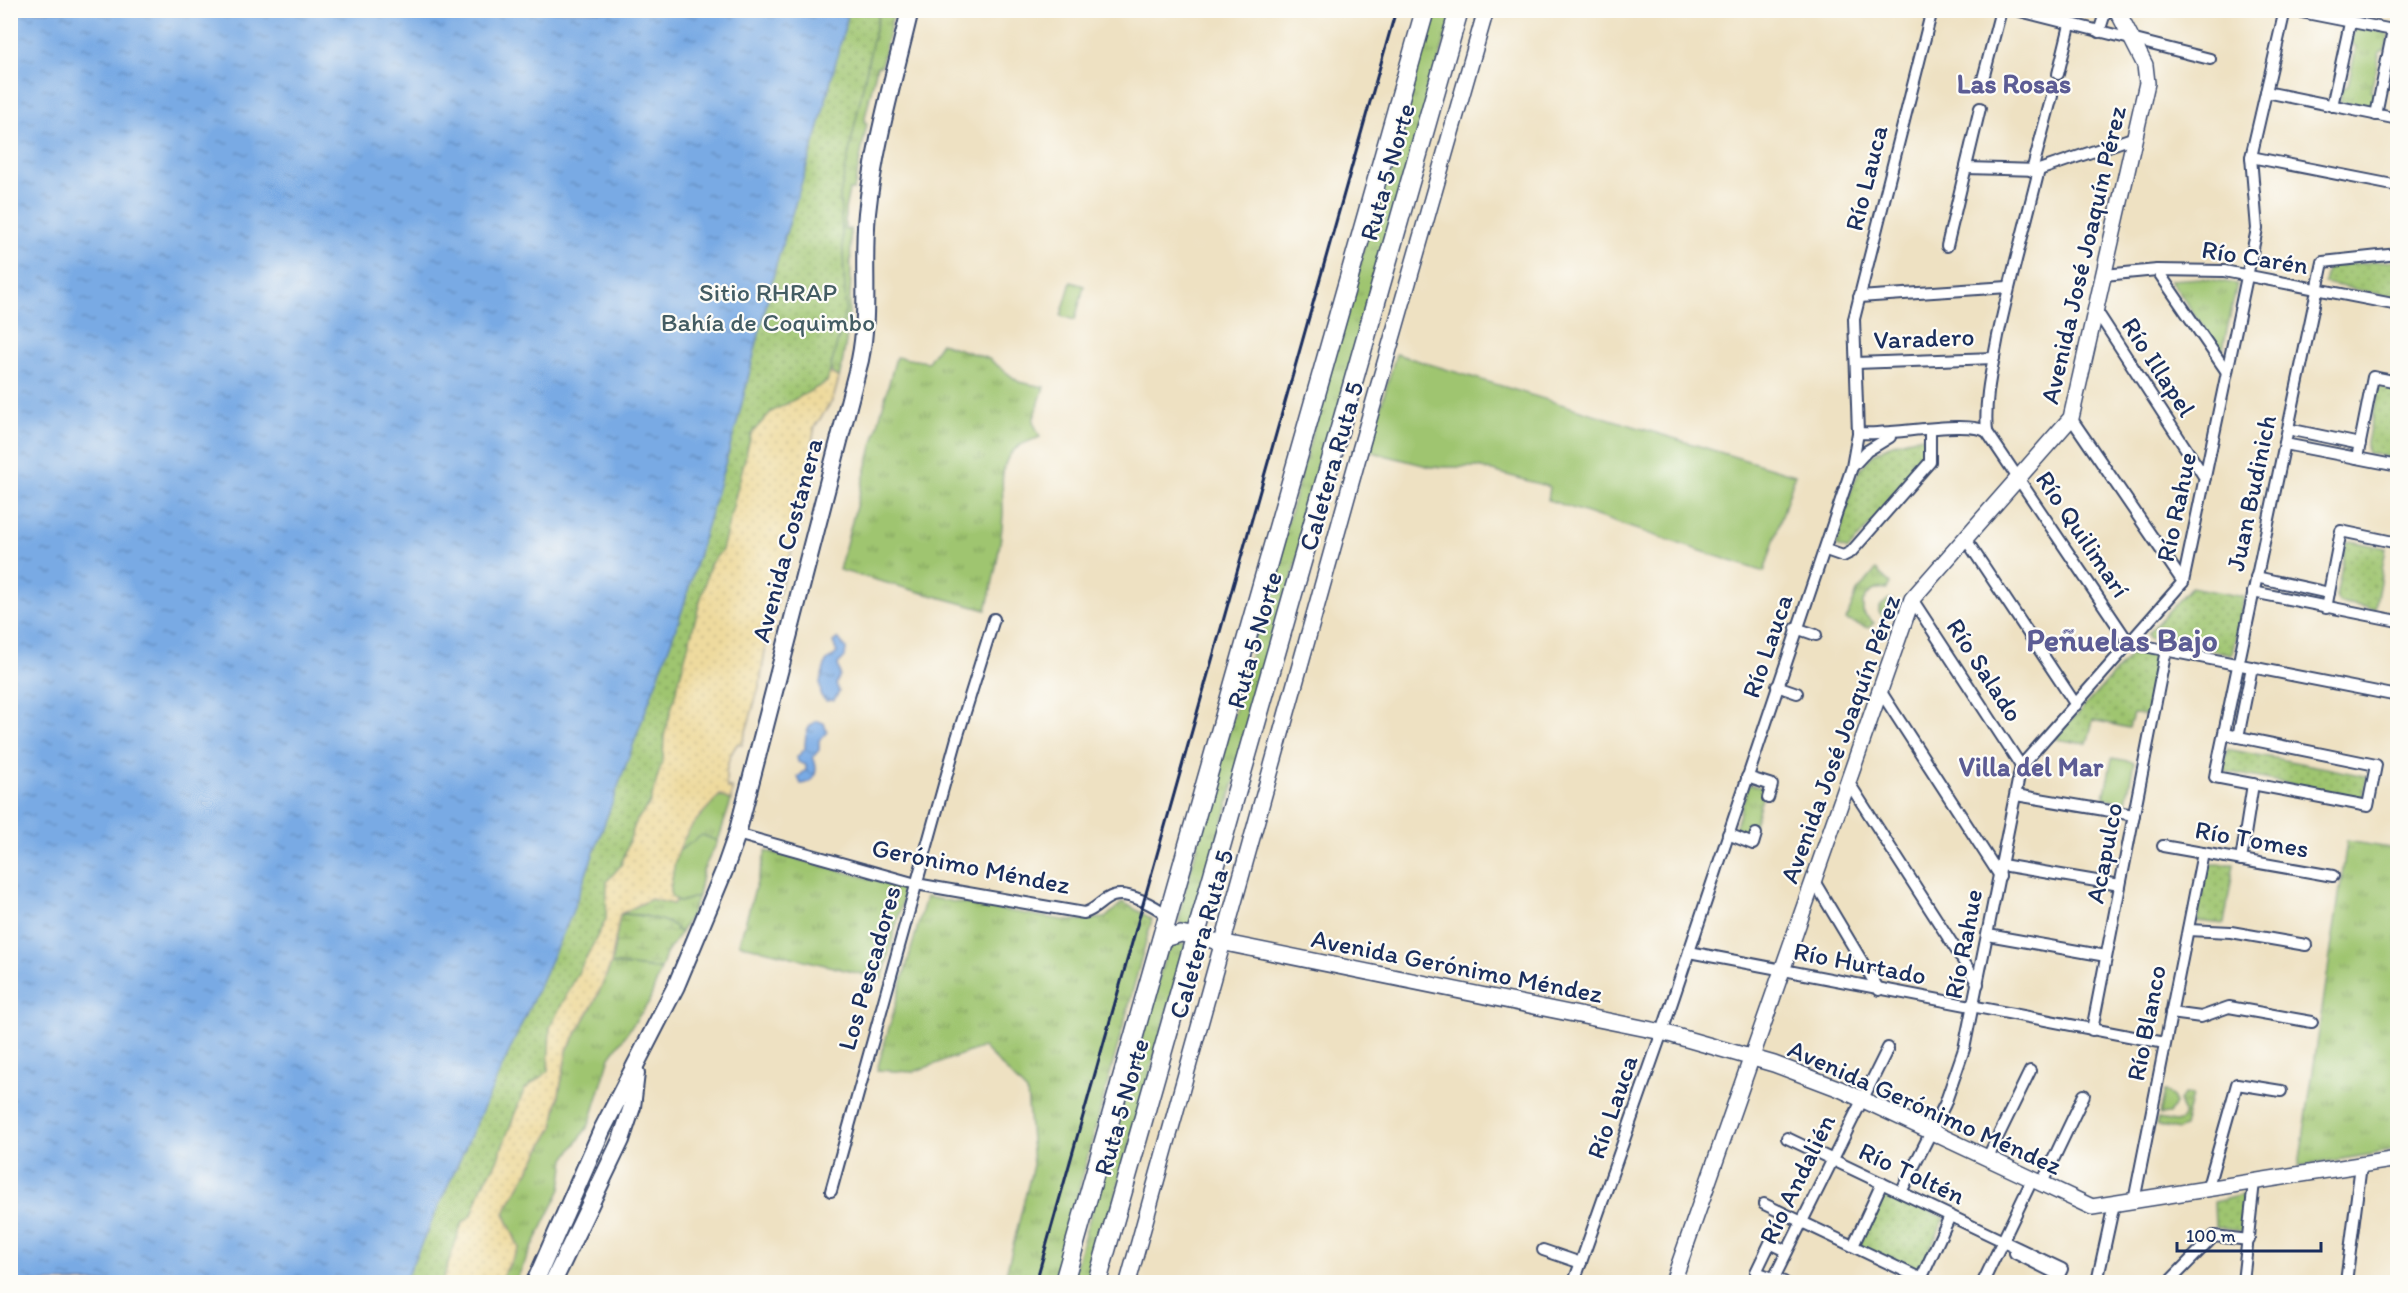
<svg xmlns="http://www.w3.org/2000/svg" width="2408" height="1293" font-family="Itim,sans-serif">
<style>
.grass{fill:url(#grass-tufts);stroke:#5d7a67;stroke-width:1.5}
.wetland{fill:url(#wetland-marsh);stroke:#5d7a67;stroke-width:1.5}
.sand{fill:url(#sand-dots);stroke:#84847e;stroke-width:1.5}
.park{fill:url(#park-dots);stroke:#5d7a67;stroke-width:1.5}
.garden{fill:#9fc570;stroke:#5d7a67;stroke-width:1.5}
.water{fill:url(#water-ripples);stroke:#4a6ca1;stroke-width:1.5}
.lines{fill:none;stroke-linecap:round;stroke-linejoin:round}
.street-casing{stroke:#3b4a6d;stroke-width:14}
.secondary-casing{stroke:#3b4a6d;stroke-width:18}
.primary-casing{stroke:#3b4a6d;stroke-width:20}
.highway-casing{stroke:#3b4a6d;stroke-width:21}
.street{stroke:#fff;stroke-width:10}
.secondary{stroke:#fff;stroke-width:15}
.primary{stroke:#fff;stroke-width:16}
.highway{stroke:#fff;stroke-width:18}
.rail{stroke:#1b2f5e;stroke-width:3}
.labels{text-anchor:middle;dominant-baseline:central;stroke-width:4.5;stroke-linejoin:round;paint-order:stroke}
.street-label{font-size:26px;fill:#1b2f5e;stroke:#fdfcf7}
.park-label{font-size:26px;fill:#435c63;stroke:#fdfcf7}
.neighbourhood-label{font-size:27px;font-weight:bold;fill:#5c5c94;stroke:#fdfcf7}
.district-label{font-size:32px;font-weight:bold;fill:#5c5c94;stroke:#fdfcf7}
</style>
<defs>
<pattern id="grass-tufts" width="24" height="20" patternUnits="userSpaceOnUse" patternTransform="scale(1.5)"><rect width="24" height="20" fill="#9fc570"/><path d="M3 7l-1-3M5 7V3M7 7l1-3M15 17l-1-3M17 17v-4M19 17l1-3" fill="none" stroke="#81a05f"/></pattern>
<pattern id="wetland-marsh" width="20" height="14" patternUnits="userSpaceOnUse" patternTransform="scale(1.5)"><rect width="20" height="14" fill="#9fc570"/><path d="M1 5h8M5 5V1M11 12h8M15 12V8" fill="none" stroke="#81a05f"/></pattern>
<pattern id="sand-dots" width="8" height="8" patternUnits="userSpaceOnUse" patternTransform="scale(1.5)"><rect width="8" height="8" fill="#eeda9e"/><path d="M2 2h.1M6 6h.1" fill="none" stroke="#ccbb8a" stroke-width="1.8" stroke-linecap="round"/></pattern>
<pattern id="park-dots" width="8" height="8" patternUnits="userSpaceOnUse" patternTransform="scale(1.5)"><rect width="8" height="8" fill="#9fc570"/><path d="M2 2h.1M6 6h.1" fill="none" stroke="#81a05f" stroke-width="1.8" stroke-linecap="round"/></pattern>
<pattern id="water-ripples" width="26" height="14" patternUnits="userSpaceOnUse" patternTransform="scale(1.5)"><rect width="26" height="14" fill="#79aae4"/><path d="M2 4q2-2 4 0t4 0M15 11q2-2 4 0t4 0" fill="none" stroke="#628bbc"/></pattern>
</defs>
<rect width="100%" height="100%" fill="#fdfcf7"/>
<filter id="ink" filterUnits="userSpaceOnUse"><feTurbulence type="fractalNoise" baseFrequency=".0167" numOctaves="2"/><feDisplacementMap in="SourceGraphic" scale="12" xChannelSelector="R" yChannelSelector="G"/><feConvolveMatrix kernelMatrix="1 2 1 2 8 2 1 2 1" color-interpolation-filters="sRGB"/></filter>
<filter id="wash" filterUnits="userSpaceOnUse"><feTurbulence type="fractalNoise" baseFrequency=".008" numOctaves="4" result="noise"/><feDisplacementMap in="SourceGraphic" scale="24" xChannelSelector="R" yChannelSelector="G"/><feGaussianBlur stdDeviation="1.35" result="paint"/><feColorMatrix in="noise" values="0 0 0 0 0 0 0 0 0 0 0 0 0 0 0 0 0 1.4 0 .05"/><feComposite in="paint" operator="in"/></filter>
<g filter="url(#wash)">
<rect width="100%" height="100%" fill="#eee1c2"/>
<g class="grass">
<path d="M880,11H894L881,66H877L864,122L867,123L854,190H849L845,209V230L850,229C852,280 851,328 839,378L831,373V239L859,88Z"/>
<polygon points="1430,11 1453,11 1192,931 1179,922 1182,901"/>
<polygon points="2358,27 2387,33 2389,37 2385,50 2380,52 2371,90 2376,97 2373,109 2339,102 2342,89 2348,86 2356,47 2351,42 2354,29"/>
<polygon points="2202,278 2237,284 2222,353 2170,280"/>
<path d="M941,343L989,359L1019,382L1044,387L1033,421L1040,437C1028,442 1017,444 1009,456C998,474 1004,495 1003,515C1001,547 994,579 986,610L839,570L896,357L928,362Z"/>
<path d="M1876,570L1890,583L1887,589C1875,587 1869,592 1863,602V613L1874,623L1868,628L1846,620L1857,592Z"/>
<polygon points="1889,599 1893,600 1886,619 1879,612 1879,607"/>
<polygon points="1749,784 1765,789 1750,837 1734,832"/>
<polygon points="720,795 731,801 718,841 679,851 687,828"/>
<polygon points="2347,841 2396,849 2397,844 2397,1150 2299,1166"/>
<polygon points="766,851 906,888 882,979 739,944"/>
<polygon points="698,896 691,915 681,932 675,930 671,924 642,915 620,914 651,899 673,904 676,900 680,902"/>
<polygon points="926,897 1068,921 1105,918 1123,902 1152,919 1054,1282 1004,1282 1033,1165 1027,1092 983,1047 913,1072 877,1070"/>
<polygon points="1181,943 1186,945 1091,1282 1071,1282 1166,953 1174,944"/>
<polygon points="611,964 661,969 649,1002 610,1057 589,1125 565,1159 561,1189 515,1282 499,1282 519,1248 504,1213 553,1127 567,1050 595,1001"/>
<polygon points="2164,1091 2172,1096 2175,1104 2169,1114 2159,1115"/>
<polygon points="2184,1094 2192,1095 2184,1127 2178,1130 2156,1125 2158,1119 2175,1122 2181,1120 2184,1114 2179,1101"/>
</g>
<path class="wetland" d="M620,914C639,915 661,917 677,928L675,930L681,932L666,954L661,969L611,964Z"/>
<path class="sand" d="M849,11H880L859,88L831,239V373L839,378L833,400L815,426L812,442L816,462L812,483L768,630L760,684L742,745L738,743C728,756 724,771 727,788H732L731,801L720,795C684,832 678,840 670,892L676,900L673,904L651,899L620,914L611,964L595,1001L567,1050L553,1127L504,1213L519,1248L499,1282H404Z"/>
<g class="park">
<polygon points="761,11 879,11 840,195 846,309 827,382 771,412 751,434 722,550 710,564 664,736 663,758 650,803 636,821 621,865 607,881 606,919 550,1027 548,1071 524,1090 496,1163 481,1188 472,1215 462,1223 442,1282 336,1282"/>
<polygon points="2397,260 2397,295 2394,297 2324,283 2328,266"/>
<polygon points="2383,387 2397,390 2397,459 2368,453 2366,447 2378,390"/>
<path d="M1925,437L1930,458L1848,550L1836,546C1854,486 1851,444 1925,437Z"/>
<polygon points="2350,541 2386,548 2375,609 2339,602 2336,597 2346,543"/>
<polygon points="2191,587 2244,597 2232,654 2149,638 2147,634"/>
<polygon points="2137,648 2159,656 2149,715 2133,714 2129,728 2093,720 2087,744 2055,739"/>
<polygon points="2227,749 2367,776 2363,798 2223,771"/>
<polygon points="2211,864 2234,864 2224,924 2197,921 2206,871"/>
<polygon points="1884,1189 1945,1218 1918,1274 1857,1245"/>
<polygon points="2249,1193 2244,1232 2215,1227 2214,1202"/>
</g>
<g class="garden">
<polygon points="1071,282 1084,286 1075,320 1061,316"/>
<polygon points="1396,354 1795,475 1764,572 1548,500 1550,487 1478,467 1431,467 1368,451"/>
<polygon points="2112,758 2134,762 2126,802 2104,798"/>
<polygon points="702,835 718,841 703,870 698,896 680,902 672,897 670,892 675,862 679,851"/>
</g>
<g class="water">
<polygon points="10,11 849,11 818,130 776,265 737,423 682,611 570,918 404,1282 11,1282"/>
<polygon points="838,638 846,648 845,657 838,664 840,675 836,684 839,692 834,700 826,701 821,696 820,682 826,662 837,653 833,642"/>
<path d="M817,721L824,723L827,733L819,740V750L813,757C819,769 816,783 801,784L798,777L806,770V765L798,762L797,757L805,749C805,738 806,725 817,721Z"/>
</g>
</g>
<g filter="url(#ink)">
<g class="lines">
<g class="street-casing">
<g id="street">
<polyline points="2016,10 2210,59"/>
<polyline points="2291,10 2398,31"/>
<polyline points="2099,32 2106,10"/>
<polyline points="2058,74 2070,25"/>
<polyline points="1983,79 2001,10"/>
<polyline points="2266,92 2398,119"/>
<polyline points="2332,106 2350,23"/>
<polyline points="2376,115 2393,30"/>
<polyline points="2251,157 2398,186"/>
<polyline points="1966,168 2039,170 2135,137"/>
<polyline points="2032,171 2052,96"/>
<polyline points="1947,246 1980,108"/>
<polyline points="2157,270 2227,372"/>
<polyline points="2104,275 2157,270 2224,271 2398,305"/>
<polyline points="1859,297 2008,287"/>
<polyline points="2096,310 2205,478"/>
<polyline points="1856,363 1994,358"/>
<polyline points="2071,418 2183,582"/>
<polyline points="2288,429 2360,444"/>
<path d="M1987,432C1984,399 1992,369 1998,336C2010,280 2025,226 2039,170"/>
<path d="M1858,433C1887,436 1969,419 1987,432L2129,643L2398,696"/>
<polyline points="2285,444 2398,466"/>
<polyline points="2357,458 2373,377 2398,382"/>
<polyline points="1853,466 1867,451 1890,437"/>
<polyline points="1965,538 2076,705"/>
<polyline points="1826,550 1843,556 1851,552 1930,462 1930,430"/>
<polyline points="2256,577 2329,593"/>
<polyline points="2253,592 2398,621"/>
<polyline points="1912,599 2021,766"/>
<polyline points="2326,608 2341,531 2398,543"/>
<polyline points="1796,628 1816,635"/>
<polyline points="1777,686 1797,693"/>
<polyline points="1881,692 2000,876"/>
<polyline points="2224,734 2376,765 2368,806 2215,777 2217,766 2323,262 2398,254"/>
<polyline points="2238,737 2252,667"/>
<polyline points="1747,777 1772,785 1768,798"/>
<polyline points="1849,783 1978,984"/>
<polyline points="2016,795 2134,815"/>
<path d="M737,834L916,884L1084,913C1096,910 1102,899 1113,896C1129,891 1155,906 1167,915"/>
<polyline points="1728,834 1753,844 1756,834"/>
<polyline points="2163,846 2333,876"/>
<polyline points="2241,860 2253,784"/>
<polyline points="2002,865 2120,885"/>
<polyline points="1814,881 1879,990"/>
<polyline points="2188,930 2231,932 2306,945"/>
<polyline points="1988,935 2106,956"/>
<polyline points="1689,952 2165,1043"/>
<polyline points="2171,1013 2201,1017 2229,1007 2312,1022"/>
<polyline points="2092,1030 2166,650"/>
<polyline points="1787,1138 2003,1241 2062,1269 2059,1275 2015,1253 2018,1248"/>
<polyline points="1987,1159 2030,1071"/>
<polyline points="2041,1185 2084,1095"/>
<polyline points="2207,1190 2237,1084 2281,1091"/>
<polyline points="831,1191 957,738 994,619"/>
<polyline points="1901,1192 1945,1104 1964,1049 2021,766 2183,582 2257,229 2251,157 2285,10"/>
<polyline points="2134,1201 2203,853"/>
<polyline points="1764,1204 1928,1282"/>
<polyline points="1853,1246 1882,1183"/>
<polyline points="1543,1250 1581,1263"/>
<polyline points="1774,1278 1888,1048"/>
<polyline points="1921,1279 1950,1216"/>
<polyline points="1574,1282 1662,1032 1852,467 1858,433 1854,319 1932,10"/>
<polyline points="1784,1282 1756,1272 1770,1243 1787,1251"/>
<polyline points="1983,1282 2032,1180"/>
<polyline points="2097,1282 2114,1204"/>
<polyline points="2169,1282 2214,1236 2249,1240"/>
<polyline points="2243,1282 2254,1182"/>
<polyline points="2346,1282 2361,1165"/>
</g>
</g>
<g class="secondary-casing">
<g id="secondary">
<polyline points="1160,940 1181,934 1662,1032 1774,1064 1840,1089 2092,1207 2398,1159"/>
<polyline points="1128,1282 1359,454 1486,10"/>
<polyline points="1673,1282 1912,599 2071,418 2147,83 2145,65 2117,10"/>
</g>
</g>
<g class="primary-casing">
<g id="primary">
<path d="M535,1282L602,1130L676,986L724,871L737,834L860,360C870,311 862,263 867,213C874,145 894,78 910,10"/>
<polyline points="553,1282 621,1140 632,1107 636,1073"/>
</g>
</g>
<g class="highway-casing">
<g id="highway">
<polyline points="1064,1282 1425,10"/>
<polyline points="1097,1282 1459,10"/>
</g>
</g>
<use href="#street" class="street"/>
<use href="#secondary" class="secondary"/>
<use href="#primary" class="primary"/>
<use href="#highway" class="highway"/>
<polyline class="rail" points="1036,1282 1396,10"/>
</g>
</g>
<g class="labels">
<g class="street-label">
<text transform="translate(1387 172) rotate(-74)">Ruta 5 Norte</text>
<text transform="translate(1866 178) rotate(-76)">Río Lauca</text>
<text transform="translate(2083 255) rotate(-77)">Avenida José Joaquín Pérez</text>
<text transform="translate(2255 257) rotate(9)">Río Carén</text>
<text transform="translate(1924 338) rotate(-2)">Varadero</text>
<text transform="translate(2159 367) rotate(57)">Río Illapel</text>
<text transform="translate(1331 466) rotate(-74)">Caletera Ruta 5</text>
<text transform="translate(2251 493) rotate(-78)">Juan Budinich</text>
<text transform="translate(2176 507) rotate(-78)">Río Rahue</text>
<text transform="translate(2083 534) rotate(56)">Río Quilimarí</text>
<text transform="translate(787 540) rotate(-75)">Avenida Costanera</text>
<text transform="translate(1254 640) rotate(-74)">Ruta 5 Norte</text>
<text transform="translate(1767 646) rotate(-71)">Río Lauca</text>
<text transform="translate(1985 670) rotate(57)">Río Salado</text>
<text transform="translate(1840 739) rotate(-70)">Avenida José Joaquín Pérez</text>
<text transform="translate(2252 839) rotate(10)">Río Tomes</text>
<text transform="translate(2104 853) rotate(-79)">Acapulco</text>
<text transform="translate(971 866) rotate(11)">Gerónimo Méndez</text>
<text transform="translate(1201 934) rotate(-74)">Caletera Ruta 5</text>
<text transform="translate(1963 944) rotate(-79)">Río Rahue</text>
<text transform="translate(1860 963) rotate(11)">Río Hurtado</text>
<text transform="translate(1457 966) rotate(11)">Avenida Gerónimo Méndez</text>
<text transform="translate(869 968) rotate(-74)">Los Pescadores</text>
<text transform="translate(2146 1023) rotate(-79)">Río Blanco</text>
<text transform="translate(1121 1107) rotate(-74)">Ruta 5 Norte</text>
<text transform="translate(1612 1107) rotate(-71)">Río Lauca</text>
<text transform="translate(1925 1107) rotate(24)">Avenida Gerónimo Méndez</text>
<text transform="translate(1912 1173) rotate(25)">Río Toltén</text>
<text transform="translate(1797 1179) rotate(-64)">Río Andalién</text>
</g>
<g class="park-label">
<text x="768" y="292">Sitio RHRAP<tspan x="768" dy="30">Bahía de Coquimbo</tspan></text>
</g>
<g class="neighbourhood-label">
<text x="2014" y="83">Las Rosas</text>
<text x="2031" y="766">Villa del Mar</text>
</g>
<g class="district-label">
<text x="2122" y="640">Peñuelas Bajo</text>
</g>
</g>
<rect width="2408" height="1293" fill="none" stroke="#fdfcf7" stroke-width="36"/>
<path d="M2177 1242v9h144v-9" fill="none" stroke="#1b2f5e" stroke-width="3"/>
<text x="2186" y="1242" font-size="18" fill="#1b2f5e" stroke="#fdfcf7" stroke-width="4.5" paint-order="stroke">100 m</text>
</svg>
